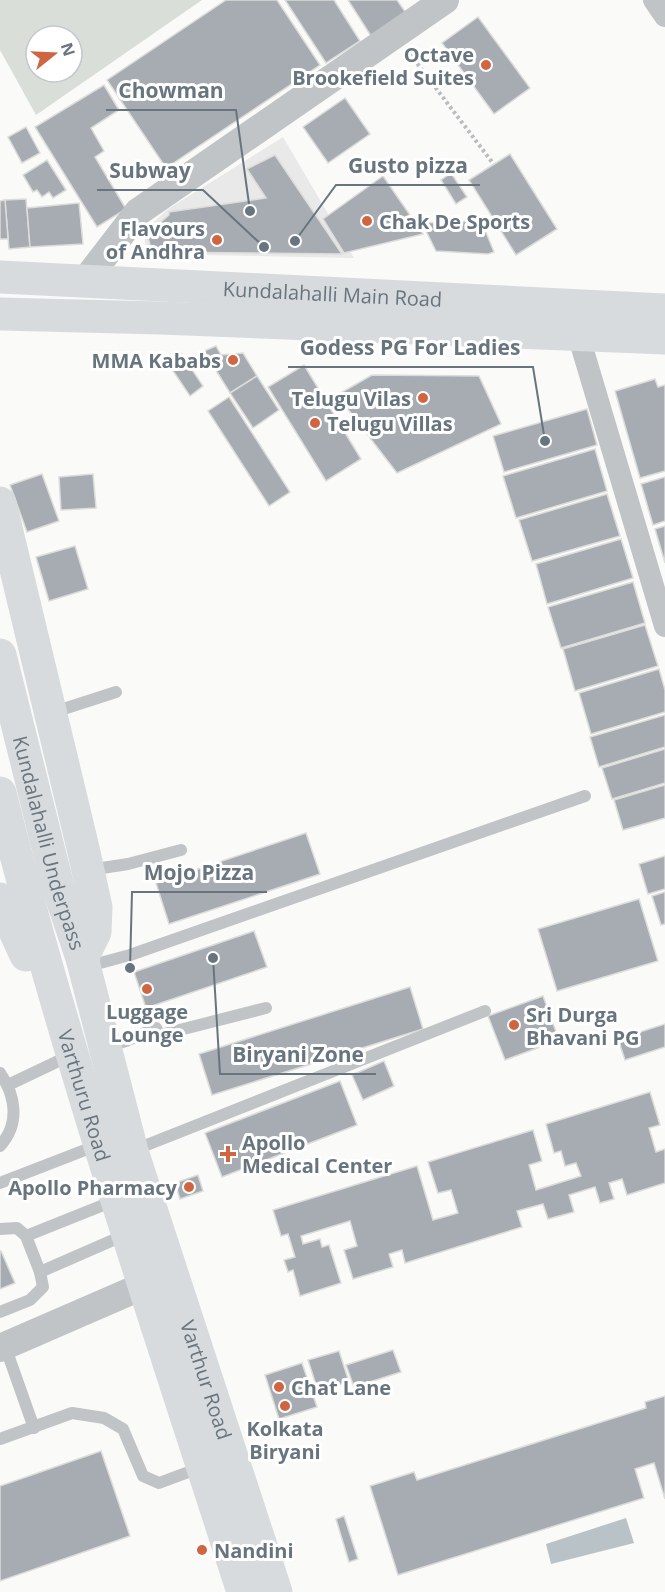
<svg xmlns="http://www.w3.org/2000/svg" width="665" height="1592" font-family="'Open Sans',sans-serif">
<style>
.built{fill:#e8e9e8}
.green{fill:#daded8;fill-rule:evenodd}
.water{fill:#b9c2c7}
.building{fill:#a6acb2;stroke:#dcdcda;stroke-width:1.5}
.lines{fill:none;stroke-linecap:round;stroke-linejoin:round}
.path{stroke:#babdc0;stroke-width:4;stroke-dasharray:3 3;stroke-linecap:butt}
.service{stroke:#c0c4c7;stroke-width:12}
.minor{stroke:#c0c4c7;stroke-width:22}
.tertiary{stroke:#c0c4c7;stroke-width:28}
.primary{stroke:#d8dbde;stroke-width:33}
.poi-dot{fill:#d06542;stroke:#fff;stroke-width:2}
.labels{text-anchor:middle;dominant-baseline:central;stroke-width:6;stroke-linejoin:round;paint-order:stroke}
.poi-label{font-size:20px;font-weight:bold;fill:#68757f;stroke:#fff;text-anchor:start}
.street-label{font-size:20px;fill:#68757f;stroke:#fff}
.leader{fill:none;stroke:#68757f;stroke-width:2}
.callout-dot{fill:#68757f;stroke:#fff;stroke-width:2}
.callout-label{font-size:21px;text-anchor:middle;font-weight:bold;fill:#68757f;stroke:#fff;stroke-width:6;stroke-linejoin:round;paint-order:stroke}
</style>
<rect width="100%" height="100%" fill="#fafaf8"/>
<polygon class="built" points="283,137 354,258 146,254 144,231 168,209"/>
<path class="green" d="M0,0H202L36,115L0,50ZM36,36H72V72H36Z"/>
<polygon class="water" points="626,1518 634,1543 551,1564 546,1544"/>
<g class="building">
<polygon points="226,0 277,0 320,65 166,168 107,80"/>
<polygon points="285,0 334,0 360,41 326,63"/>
<polygon points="348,0 397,0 406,13 371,36"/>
<polygon points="478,17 530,88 494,114 442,43"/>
<polygon points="104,85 119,110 91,128 104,151 95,157 126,209 97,227 35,127"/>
<polygon points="345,98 370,134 328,163 303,127"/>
<polygon points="26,127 40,153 22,163 8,137"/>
<polygon points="510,154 557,229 516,255 469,180"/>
<polygon points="275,155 342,254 152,252 147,234 169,215 169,212 266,198 247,169"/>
<polygon points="47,160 66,190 53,198 49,192 42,197 37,190 33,192 23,175"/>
<polygon points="451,173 467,197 456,204 441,180"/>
<polygon points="383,176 423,234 344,253 323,219"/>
<polygon points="26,199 30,247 9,249 5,200"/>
<polygon points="5,200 8,239 0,239 0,201"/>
<polygon points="79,203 83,244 30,247 27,208"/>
<polygon points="475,221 479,231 485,230 494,252 488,254 436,251 422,223"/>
<polygon points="216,346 221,355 243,353 257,376 230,393 204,351"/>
<polygon points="181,353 203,386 190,396 167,362"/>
<polygon points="304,365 361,459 326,481 268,387"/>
<polygon points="372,375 479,376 501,424 397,473 337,395"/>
<polygon points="257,376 279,410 253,428 230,393"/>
<polygon points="655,379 658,387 665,385 665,471 640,478 615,391"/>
<polygon points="229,397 290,492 269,506 208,411"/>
<polygon points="587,409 597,445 504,472 493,436"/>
<polygon points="595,449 607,491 516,518 503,476"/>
<polygon points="42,474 59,521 27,532 10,485"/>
<polygon points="93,474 96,508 61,510 59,477"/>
<polygon points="665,477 665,521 653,525 641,484"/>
<polygon points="607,494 620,536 532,561 519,520"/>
<polygon points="665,526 665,563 655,529"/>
<polygon points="621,539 633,578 547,604 536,564"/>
<polygon points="75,546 88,589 49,601 36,557"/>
<polygon points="633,582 645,623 561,648 548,607"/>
<polygon points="645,625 658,666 575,691 563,649"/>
<polygon points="659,669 665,690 665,712 591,734 579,693"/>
<polygon points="665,715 665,747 599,767 590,737"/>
<polygon points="665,749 665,783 612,799 602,768"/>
<polygon points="665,785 665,818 623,830 614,800"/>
<polygon points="306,833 320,874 169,924 156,883"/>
<polygon points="665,856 665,889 648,894 639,864"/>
<polygon points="665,892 665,924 661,925 652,896"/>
<polygon points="639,899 658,961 557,991 538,929"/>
<polygon points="254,931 267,967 146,1008 134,972"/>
<polygon points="410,987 423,1029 212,1095 199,1054"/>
<polygon points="543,996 559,1040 505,1060 488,1016"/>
<polygon points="665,1024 665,1047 625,1060 618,1039"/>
<polygon points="384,1061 394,1086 363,1100 352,1075"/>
<polygon points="340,1081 357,1125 222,1177 205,1133"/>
<polygon points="650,1092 660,1125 649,1128 656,1152 665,1149 665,1183 627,1195 622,1179 609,1183 614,1199 600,1203 595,1187 569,1195 574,1212 548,1219 543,1204 517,1211 522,1227 405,1263 402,1250 389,1254 393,1267 353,1279 344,1250 357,1246 350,1221 301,1236 303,1244 320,1239 322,1247 329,1245 341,1283 300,1296 293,1270 288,1272 284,1260 295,1257 288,1234 281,1236 273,1210 417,1166 433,1220 458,1213 451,1190 438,1193 428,1162 533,1130 542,1161 529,1165 536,1190 581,1176 576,1163 565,1166 561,1151 554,1153 546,1124"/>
<polygon points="198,1175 203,1191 180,1199 175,1183"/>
<polygon points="0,1251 1,1251 15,1283 0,1289"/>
<polygon points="393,1350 401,1372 354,1387 346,1365"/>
<polygon points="339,1351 349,1382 318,1391 308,1360"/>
<polygon points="302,1363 317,1407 279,1419 265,1375"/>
<polygon points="665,1396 665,1499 654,1463 635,1469 644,1498 398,1575 370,1486 414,1472 417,1480 646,1408 645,1402"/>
<polygon points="101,1451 130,1536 0,1581 0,1486"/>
<polygon points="344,1516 358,1559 349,1562 336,1519"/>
</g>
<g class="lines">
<polyline class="path" points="410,54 492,162"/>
<g class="service">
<polyline points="51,713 116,692"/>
<polyline points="89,870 128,864 181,850"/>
<polyline points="85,967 130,955 585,796"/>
<polyline points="106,1047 126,1041 156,1028 160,1035 266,1008"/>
<path d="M0,1073C16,1096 20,1124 0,1146"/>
<polyline points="8,1085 71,1055"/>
<polyline points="134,1150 485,1011"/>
<polyline points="0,1183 98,1145"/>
<polyline points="0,1229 17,1228 26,1236 40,1272 43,1287 30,1300 0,1312"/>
<polyline points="26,1236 116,1200"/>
<polyline points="40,1272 127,1234"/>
<polyline points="5,1346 34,1428"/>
<polyline points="0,1439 72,1413 104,1418 123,1429 143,1476 159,1483 202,1467"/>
</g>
<g class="minor">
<polyline points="654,0 665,16"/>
<polyline points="578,334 665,626"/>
</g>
<g class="tertiary">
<polyline points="85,281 138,212 445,0"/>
<polyline points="0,1348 145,1285"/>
</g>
<g class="primary">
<path id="s1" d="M0,277L665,310"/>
<polyline points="0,314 160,318 665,338"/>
<polyline points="0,503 83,848 96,907 95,932 82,958"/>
<path id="s2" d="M0,655L58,887L82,958L132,1151L276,1592"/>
<path id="s3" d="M0,793C68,1063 158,1327 243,1592"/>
<polyline points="0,899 26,955"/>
</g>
</g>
<g class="poi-dot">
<circle cx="486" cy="65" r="6"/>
<circle cx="367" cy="221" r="6"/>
<circle cx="217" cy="240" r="6"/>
<circle cx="233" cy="360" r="6"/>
<circle cx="423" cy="398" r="6"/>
<circle cx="315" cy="423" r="6"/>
<circle cx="147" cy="989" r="6"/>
<circle cx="514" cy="1025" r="6"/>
<path d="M225 1145h6v6h6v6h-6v6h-6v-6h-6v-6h6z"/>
<circle cx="189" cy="1187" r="6"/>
<circle cx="279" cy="1387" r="6"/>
<circle cx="285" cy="1406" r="6"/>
<circle cx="202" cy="1550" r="6"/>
</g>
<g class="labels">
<g class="poi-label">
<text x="474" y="54" text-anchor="end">Octave<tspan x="474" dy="23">Brookefield Suites</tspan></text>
<text x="379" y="221">Chak De Sports</text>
<text x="205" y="228" text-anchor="end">Flavours<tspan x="205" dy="23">of Andhra</tspan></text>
<text x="221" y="360" text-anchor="end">MMA Kababs</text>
<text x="411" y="398" text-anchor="end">Telugu Vilas</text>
<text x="327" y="423">Telugu Villas</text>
<text x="147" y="1011" text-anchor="middle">Luggage<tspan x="147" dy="23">Lounge</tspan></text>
<text x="526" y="1014">Sri Durga<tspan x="526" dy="23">Bhavani PG</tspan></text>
<text x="242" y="1142">Apollo<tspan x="242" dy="23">Medical Center</tspan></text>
<text x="177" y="1187" text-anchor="end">Apollo Pharmacy</text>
<text x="291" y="1387">Chat Lane</text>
<text x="285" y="1428" text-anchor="middle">Kolkata<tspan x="285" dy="23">Biryani</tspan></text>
<text x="214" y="1550">Nandini</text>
</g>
<g class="street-label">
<text stroke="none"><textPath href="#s1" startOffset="333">Kundalahalli Main Road</textPath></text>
<text stroke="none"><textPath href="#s2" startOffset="194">Kundalahalli Underpass</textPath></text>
<text stroke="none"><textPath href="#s3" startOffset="314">Varthuru Road</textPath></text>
<text stroke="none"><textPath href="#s2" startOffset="754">Varthur Road</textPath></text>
</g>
</g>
<path class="leader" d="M250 211L236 110H106M295 241L336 185H480M264 247L203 190H97M545 441L533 367H288M130 968L132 892H267M213 958L220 1074H376"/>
<g class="callout-dot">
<circle cx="250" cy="211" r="6"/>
<circle cx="295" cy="241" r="6"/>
<circle cx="264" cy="247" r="6"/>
<circle cx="545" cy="441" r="6"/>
<circle cx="130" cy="968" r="6"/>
<circle cx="213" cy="958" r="6"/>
</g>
<g class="callout-label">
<text x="171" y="98">Chowman</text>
<text x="408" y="173">Gusto pizza</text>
<text x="150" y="178">Subway</text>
<text x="410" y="355">Godess PG For Ladies</text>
<text x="199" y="880">Mojo Pizza</text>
<text x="298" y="1062">Biryani Zone</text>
</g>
<g transform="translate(54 54) rotate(72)"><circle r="28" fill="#ffffff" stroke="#c3c8cc" stroke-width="1.5"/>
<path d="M0-4.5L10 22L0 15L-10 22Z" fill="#d06542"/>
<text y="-9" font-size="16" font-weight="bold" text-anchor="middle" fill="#68757f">N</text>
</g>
</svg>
